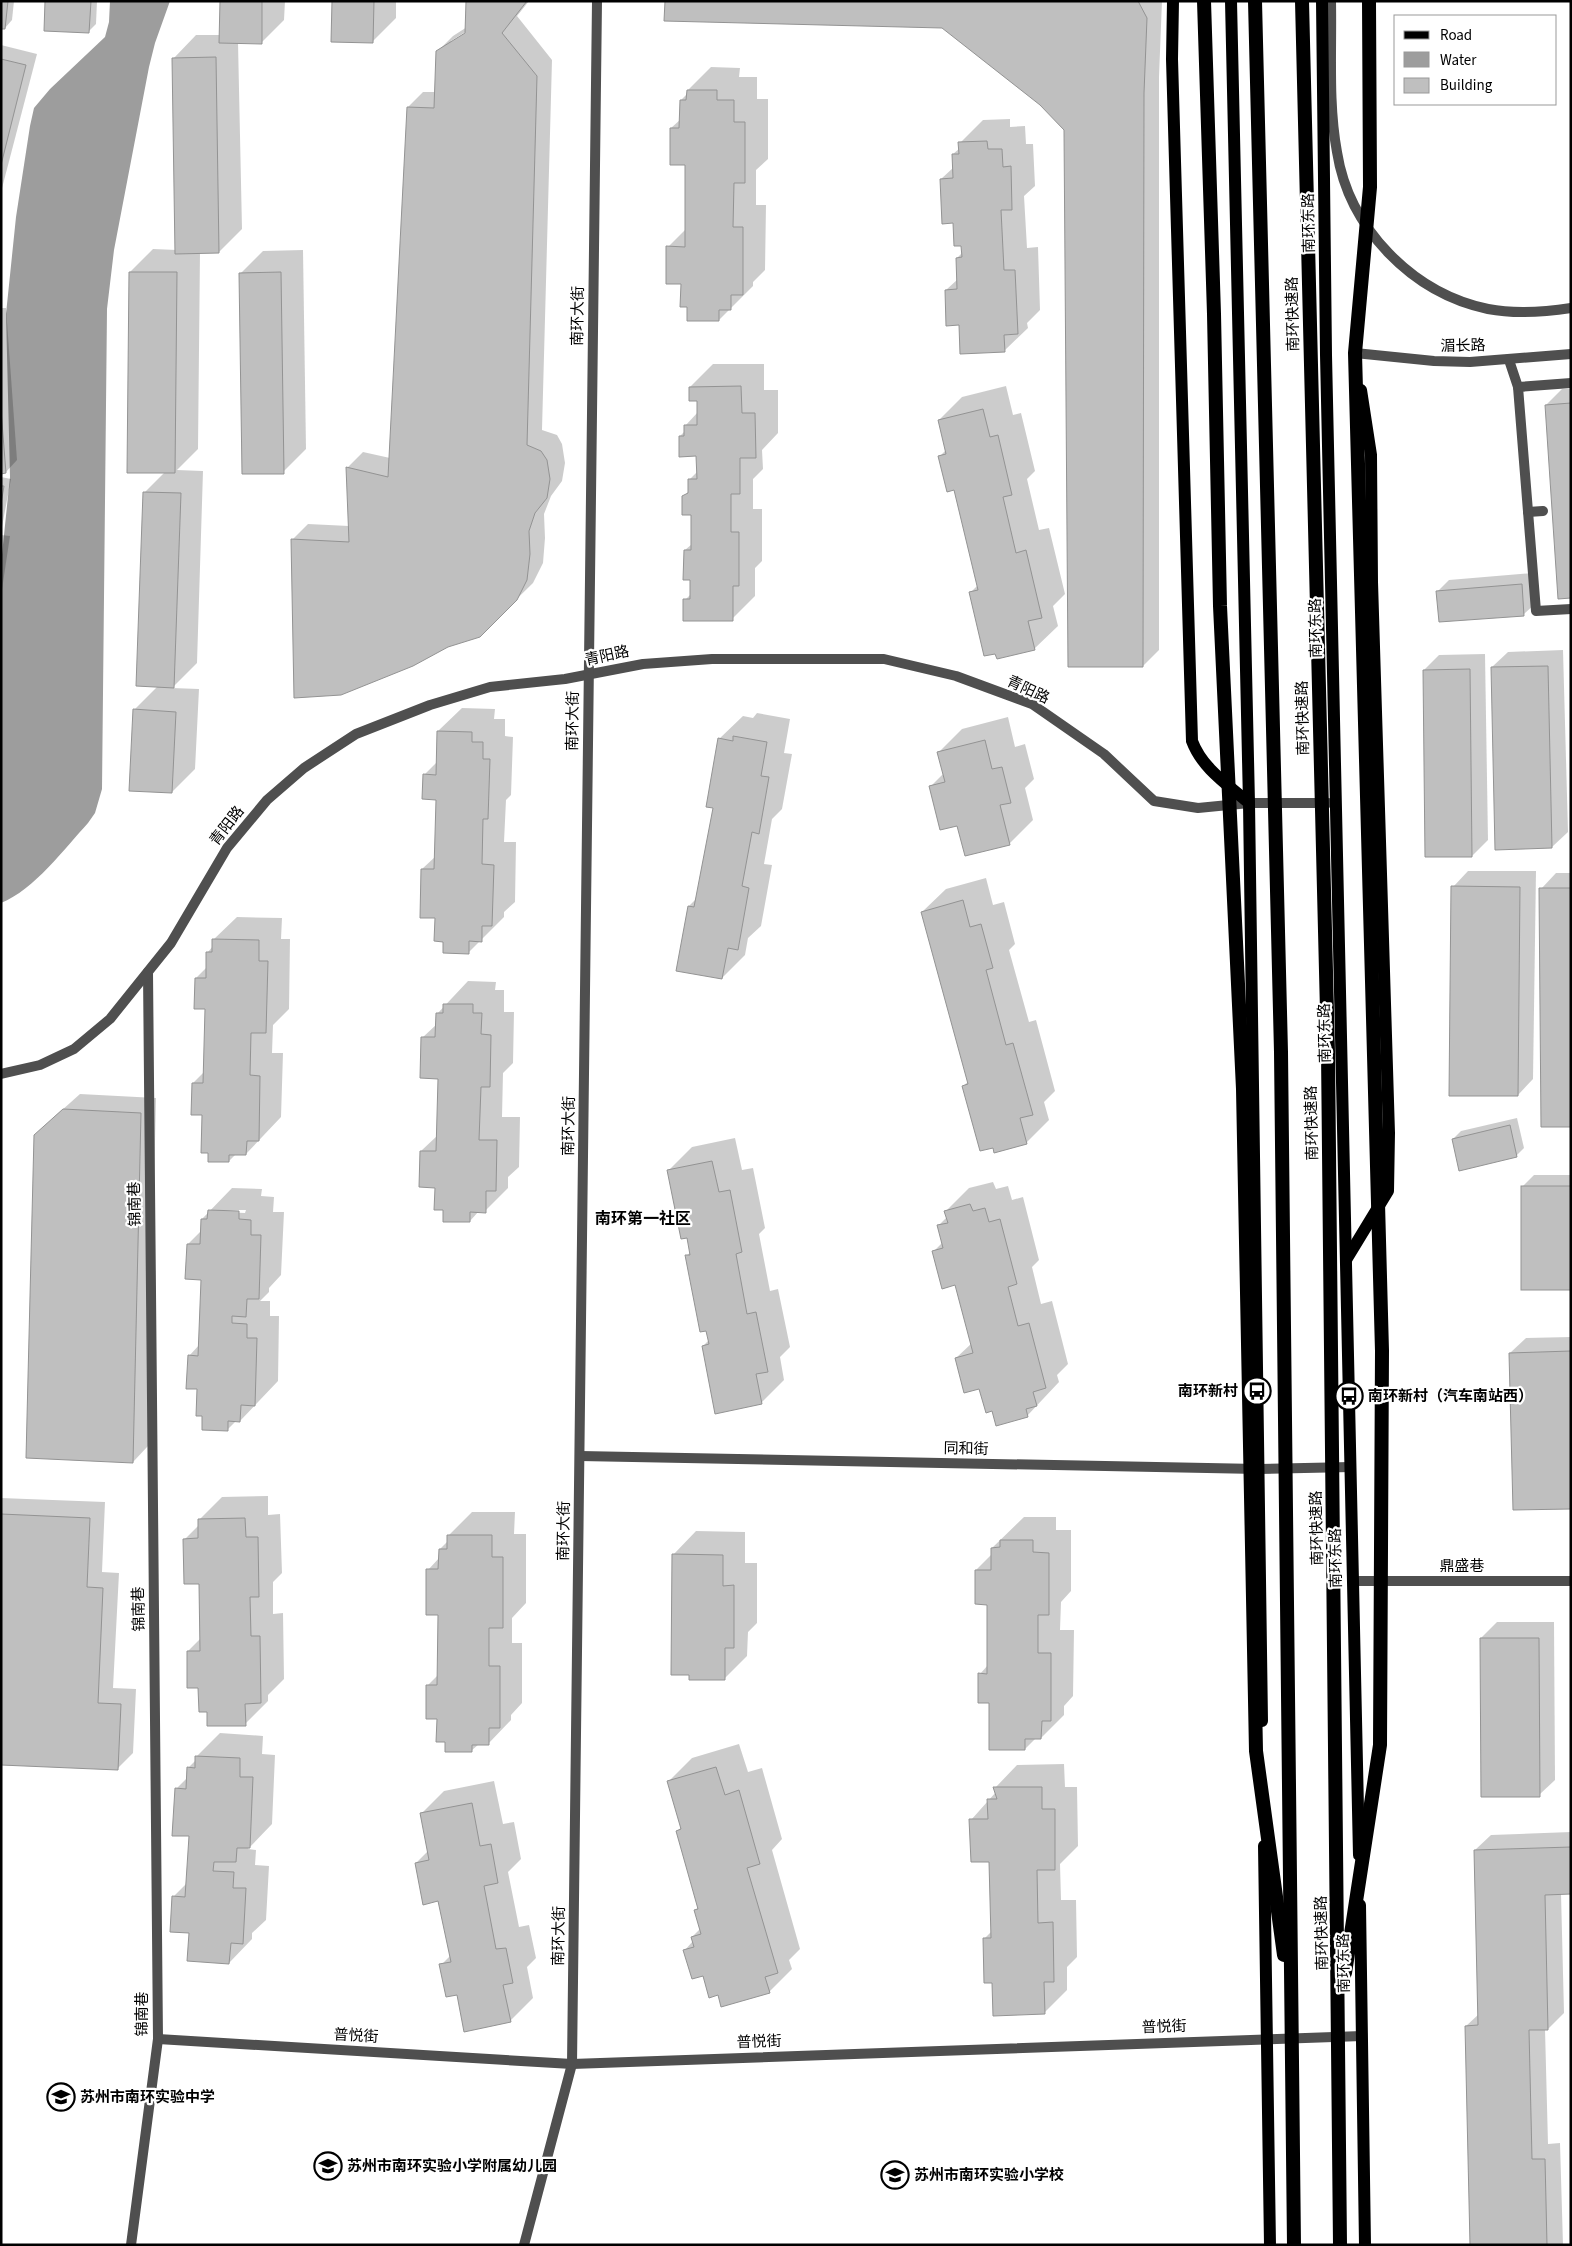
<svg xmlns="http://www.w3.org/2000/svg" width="1572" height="2246" font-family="'Source Sans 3','Noto Sans SC',sans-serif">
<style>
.water{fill:#9d9d9d}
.shadow{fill:#0003;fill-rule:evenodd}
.building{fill:#bfbfbf;stroke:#939393}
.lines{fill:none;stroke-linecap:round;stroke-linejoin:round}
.service{stroke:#4f4f4f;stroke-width:10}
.minor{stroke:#4f4f4f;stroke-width:10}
.tertiary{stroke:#4f4f4f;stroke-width:10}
.primary{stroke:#000;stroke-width:12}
.trunk{stroke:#000;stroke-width:14}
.labels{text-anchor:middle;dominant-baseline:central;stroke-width:4.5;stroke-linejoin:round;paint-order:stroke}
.street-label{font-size:15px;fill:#000;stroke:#fff}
.poi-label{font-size:15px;font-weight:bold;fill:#000;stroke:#fff;text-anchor:start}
.neighbourhood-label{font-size:16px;font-weight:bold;fill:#000;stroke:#fff}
</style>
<rect width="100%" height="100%" fill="#fff"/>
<path class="water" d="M110,1H170L155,43L149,67L114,250L107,309L102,789L95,813L88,823C65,848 34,890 1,903V564L10,477L6,314L16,217L30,126L34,108L50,89L105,37L109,22Z"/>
<g class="shadow">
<polygon points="1,1 14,1 12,20 5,28"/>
<polygon points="46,1 97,1 96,24 88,32"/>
<polygon points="222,1 285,1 284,20 261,43 238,42 242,229 219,252 200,252 198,449 177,470 203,471 197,663 172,688 199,689 195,769 172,792 134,710 158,686 144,493 165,472 130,272 153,249 177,250 173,59 196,35 221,35"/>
<polygon points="333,1 396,1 396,18 373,41"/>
<path d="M467,1H529L517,16L552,60L542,430L557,435L562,444L565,463L562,481L551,496L544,514L545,538L543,563L533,583L479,636L292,540L308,524L349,526L348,467L363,452L390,458L408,107L423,92H436L437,52L453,36L467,27ZM470,29L471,31L451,44V41Z"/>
<polygon points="666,1 1162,1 1159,77 1159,650 1143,666 1065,130 1040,104 943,27"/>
<polygon points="1,45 37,54 1,192"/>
<polygon points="711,67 740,68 739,77 757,77 757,99 768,99 768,159 756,170 756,205 766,205 765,270 753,282 753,286 719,320 688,306 682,283 668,247 686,229 686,164 671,128 681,119 681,100 688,93 688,90"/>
<polygon points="1010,119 1010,127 1025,126 1026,144 1033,144 1035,186 1024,196 1027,248 1038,247 1040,310 1027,323 1028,328 1004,351 960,324 946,290 958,279 957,258 963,252 962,244 941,179 954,167 953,154 960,148 960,143 983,120"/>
<polygon points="303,250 306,449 283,472 240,274 263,251"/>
<polygon points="1,308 6,308 17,460 6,472 1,472"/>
<polygon points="713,364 764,364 764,390 778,390 778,433 762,450 763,469 753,479 753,509 762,509 762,561 755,568 755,596 732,619 685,600 692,593 692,578 685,550 692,544 692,514 684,497 689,491 689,480 698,471 698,455 680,436 685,431 685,426 698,412 698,399 690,387"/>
<polygon points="1006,386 1013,415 1021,413 1035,471 1027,479 1039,530 1049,528 1065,594 1053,606 1058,626 1034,649 970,593 978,585 954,489 939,457 946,450 939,420 962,397"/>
<polygon points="1562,389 1571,389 1571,597 1546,405"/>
<polygon points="1,477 11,479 1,532"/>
<polygon points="1,535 10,536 1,596"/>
<polygon points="1533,573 1536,603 1524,614 1440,621 1437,592 1449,580"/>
<polygon points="1563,650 1568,832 1552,847 1492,667 1508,652"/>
<polygon points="1485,654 1488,840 1472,856 1424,670 1439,655"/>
<polygon points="462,708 495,709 494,719 505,719 505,736 513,737 511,795 506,800 504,842 516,842 515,902 504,912 504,917 468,953 444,940 422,869 436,856 437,799 424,775 437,762 438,731"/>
<polygon points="757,713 790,719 784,753 792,754 782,809 772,819 764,864 772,865 761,926 748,938 745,955 722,978 677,970 689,906 697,898 714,807 719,739 743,716 753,718"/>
<polygon points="1008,717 1015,747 1025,744 1034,779 1025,788 1033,820 1010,843 958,824 930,787 944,773 939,752 962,729"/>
<polygon points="1468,871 1536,871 1533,1079 1518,1095 1453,887"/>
<polygon points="1556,873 1571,873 1571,1125 1541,889"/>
<polygon points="986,878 993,905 1004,902 1015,944 1009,950 1029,1022 1036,1020 1055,1091 1044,1102 1049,1120 1026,1143 963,1086 969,1081 922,912 946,889"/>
<polygon points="237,917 282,918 281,939 290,939 289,1009 273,1025 272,1053 283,1053 281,1117 246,1154 236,1154 229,1161 203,1114 193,1083 205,1071 206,1008 196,978 207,967 208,952 213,946 213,940"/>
<polygon points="468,981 496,982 495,990 504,990 504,1012 514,1012 513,1063 503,1073 502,1117 520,1117 519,1167 508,1177 508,1188 485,1211 479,1211 470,1221 444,1209 421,1151 438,1135 439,1078 422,1038 437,1024 437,1014"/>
<polygon points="80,1094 156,1098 148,1446 133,1462 52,1119"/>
<polygon points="1517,1118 1524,1148 1516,1156 1453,1139 1461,1131"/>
<polygon points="735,1138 742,1170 753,1168 765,1228 759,1234 770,1291 778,1289 790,1347 780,1357 784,1380 761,1403 703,1346 709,1340 686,1256 691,1252 669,1170 692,1147"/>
<polygon points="1534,1175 1571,1175 1571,1289 1522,1187"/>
<polygon points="993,1182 996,1189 1008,1186 1012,1200 1023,1197 1039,1260 1032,1267 1041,1304 1052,1301 1068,1364 1057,1375 1059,1382 1027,1416 993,1410 980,1387 956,1358 972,1343 956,1283 933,1252 943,1242 938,1226 947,1217 946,1211 969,1188"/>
<path d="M232,1188L262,1189L261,1196L274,1197L273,1212H284L281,1275L269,1288V1292L260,1301H270V1316H279L278,1381L240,1421L237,1420L227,1430L204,1415L189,1356L200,1344L202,1278L188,1244L202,1230V1219ZM223,1210H246L245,1213L223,1212Z"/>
<polygon points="1571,1337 1571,1508 1510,1353 1526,1338"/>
<polygon points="268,1496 268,1515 280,1514 282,1573 273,1582 273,1614 283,1613 284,1679 268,1695 268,1701 245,1724 208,1710 188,1651 201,1638 200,1583 185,1539 199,1525 199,1520 222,1497"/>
<polygon points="1,1498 105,1502 102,1572 119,1573 113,1688 136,1689 133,1753 117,1769 1,1764"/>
<polygon points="472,1512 515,1512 514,1534 526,1534 526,1603 512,1618 512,1643 522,1643 522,1703 511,1715 511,1720 488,1744 479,1744 471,1751 446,1741 427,1686 439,1674 439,1614 428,1570 440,1557 440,1549 448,1541 449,1535"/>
<polygon points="1024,1517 1056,1517 1056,1530 1071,1530 1071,1591 1061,1602 1060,1630 1074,1630 1073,1696 1064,1706 1064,1715 1041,1738 1036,1738 1025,1749 990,1702 980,1674 988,1665 988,1603 976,1570 992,1554 992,1548"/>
<polygon points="696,1531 745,1532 745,1563 757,1563 757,1623 748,1632 747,1656 724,1679 673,1555"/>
<polygon points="1497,1622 1554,1622 1555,1780 1539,1795 1481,1638"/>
<polygon points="220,1733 263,1736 262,1754 275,1755 272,1824 248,1849 256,1850 255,1865 269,1866 266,1920 252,1933 252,1939 229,1963 190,1932 173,1897 187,1883 190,1835 176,1789 188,1777 188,1768 197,1759 197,1756"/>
<polygon points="739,1744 748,1772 762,1768 782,1839 772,1850 800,1949 789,1960 792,1969 769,1992 719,1993 685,1950 693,1941 692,1937 700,1929 695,1910 699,1907 677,1831 682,1827 669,1781 692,1758"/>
<polygon points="1064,1764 1065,1787 1077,1787 1078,1846 1060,1864 1061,1900 1076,1900 1077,1957 1067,1967 1067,1990 1044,2013 994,1982 984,1939 992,1931 990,1861 971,1820 996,1792 995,1788 1017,1765"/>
<polygon points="494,1781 503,1824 514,1822 521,1859 508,1872 519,1927 529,1925 536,1958 527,1967 533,1998 510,2021 458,1994 441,1965 451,1955 439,1900 416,1863 428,1851 421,1814 444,1791"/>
<polygon points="1571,1832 1571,1893 1561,1893 1564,2013 1548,2029 1545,2029 1548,2144 1560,2143 1563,2245 1472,2245 1466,2026 1479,2014 1475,1850 1491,1835"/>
</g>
<g class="building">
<polygon points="1,1 8,1 5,29 1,29"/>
<polygon points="45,1 91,1 89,33 44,31"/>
<polygon points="220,1 262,1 262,44 219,43"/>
<polygon points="332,1 374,1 373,43 331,42"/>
<polygon points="466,1 527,1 502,33 537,76 527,445 541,451 547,460 550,479 547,498 535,513 529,531 530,554 527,580 517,600 480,637 448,647 413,666 341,695 294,698 291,539 349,542 346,467 388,477 407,107 434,108 436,51 465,33"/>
<polygon points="665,1 1138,1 1147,18 1144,93 1143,667 1068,667 1064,130 1040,105 942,28 664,21"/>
<polygon points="216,57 219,253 175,254 172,58"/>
<polygon points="1,59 26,65 1,165"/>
<polygon points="687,90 717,90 717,100 734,100 734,122 745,122 745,183 734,183 733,227 743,227 743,295 731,295 731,310 719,310 719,321 687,321 687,307 680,307 681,284 666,284 666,246 685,247 685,165 670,165 670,128 679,128 680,100 686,100"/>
<polygon points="987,141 988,149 1002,149 1003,167 1011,166 1012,210 1001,210 1004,270 1015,270 1018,334 1004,335 1005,352 960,354 959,325 946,326 945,290 957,289 956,258 962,257 961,246 954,246 953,223 942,224 940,179 953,178 952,154 959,154 958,142"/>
<polygon points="129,272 177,272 175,473 127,473"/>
<polygon points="281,272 284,474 242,474 239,273"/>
<polygon points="741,386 742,413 755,413 756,458 740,458 740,494 731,494 731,532 739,532 739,586 733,586 733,621 683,621 683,599 690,599 690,580 683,580 684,550 691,550 691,515 682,515 682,496 688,493 688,479 697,479 696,456 679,457 679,436 684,436 684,425 697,425 697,401 689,401 689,387"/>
<polygon points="1571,403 1571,598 1558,599 1545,405"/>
<polygon points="983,409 990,437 998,435 1012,495 1003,497 1016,553 1026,550 1042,618 1028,621 1035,650 997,659 995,654 984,656 969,592 978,590 954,490 947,492 938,456 946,454 938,420"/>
<polygon points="1,410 6,473 1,474"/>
<polygon points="1,486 4,486 1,504"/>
<polygon points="143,492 181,493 174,688 136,686"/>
<polygon points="1522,584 1524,616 1439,622 1436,591"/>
<polygon points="1548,666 1552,848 1495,850 1491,667"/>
<polygon points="1470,669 1472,857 1425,857 1423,670"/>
<polygon points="133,709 176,712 172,793 129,791"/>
<polygon points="437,731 472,732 472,742 483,742 483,759 490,759 488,819 483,819 482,864 494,865 492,926 482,926 482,942 469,941 469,954 443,953 443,942 434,941 435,918 420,918 421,869 434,869 436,800 422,799 423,774 436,775"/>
<polygon points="733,736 767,742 761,776 769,777 759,834 752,832 742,886 749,888 738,950 728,948 722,979 676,971 688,906 694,907 713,808 706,807 718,738 733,741"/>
<polygon points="985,740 992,769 1002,767 1011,803 1000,805 1010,845 965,856 957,826 940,830 929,786 945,782 937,752"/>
<polygon points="1451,886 1520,887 1518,1096 1449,1096"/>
<polygon points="1539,888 1571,888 1571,1127 1541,1127"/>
<polygon points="963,900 970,927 981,924 993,968 986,970 1006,1045 1013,1043 1033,1115 1020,1118 1027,1144 994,1153 993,1148 980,1151 962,1086 968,1084 921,912"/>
<polygon points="212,939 259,940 259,961 268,961 266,1033 251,1033 250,1075 260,1076 259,1141 247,1141 246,1155 229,1155 229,1162 208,1162 208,1153 201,1153 202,1115 191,1115 192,1083 203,1083 205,1009 194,1009 195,978 206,978 206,952 212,952"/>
<polygon points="443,1004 473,1004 473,1013 482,1013 481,1034 491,1035 490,1087 481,1087 479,1140 497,1140 496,1191 486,1191 486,1213 470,1212 470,1222 443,1222 443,1210 434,1210 435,1188 419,1187 420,1151 436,1151 438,1079 420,1078 421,1037 435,1037 436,1013 443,1013"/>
<polygon points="63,1109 141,1113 133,1463 26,1458 34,1135"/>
<polygon points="1510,1125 1517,1157 1459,1171 1452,1139"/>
<polygon points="712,1161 719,1192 730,1190 742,1252 736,1254 747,1314 756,1312 768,1372 756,1374 762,1404 715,1414 702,1346 709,1344 706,1331 700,1332 685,1255 690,1255 687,1238 681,1239 667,1170"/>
<rect x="1521" y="1186" width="50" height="104"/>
<polygon points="970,1204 973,1211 985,1208 989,1222 1000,1219 1017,1284 1008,1287 1018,1326 1029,1323 1046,1388 1033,1392 1037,1406 1026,1409 1028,1417 996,1426 992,1411 986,1413 979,1389 964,1393 955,1358 973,1353 955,1285 942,1289 932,1251 943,1248 937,1225 948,1223 944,1211"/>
<polygon points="208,1210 239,1211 239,1219 251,1220 251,1235 261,1235 259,1299 247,1299 246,1317 232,1316 232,1323 247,1324 247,1338 257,1338 255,1406 241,1405 240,1422 228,1421 228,1431 202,1430 202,1416 196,1416 197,1389 186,1389 188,1355 198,1356 201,1280 185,1279 187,1244 200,1244 201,1219 207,1219"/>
<polygon points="1571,1351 1571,1509 1513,1510 1509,1353"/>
<polygon points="1,1514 90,1518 87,1587 103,1588 98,1703 121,1704 118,1770 1,1765"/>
<polygon points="245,1518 246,1537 258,1537 259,1597 250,1597 251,1636 260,1636 261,1703 245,1704 246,1726 207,1726 207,1712 199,1712 198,1688 187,1688 187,1651 200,1651 199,1584 184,1584 183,1539 198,1538 198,1519"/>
<polygon points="447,1535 492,1535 492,1557 503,1557 503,1628 489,1628 489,1666 500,1666 500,1728 489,1728 489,1745 472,1745 472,1752 445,1752 445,1742 436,1742 437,1719 426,1719 426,1685 437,1685 438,1615 426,1615 426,1569 438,1569 439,1549 447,1549"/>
<polygon points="1000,1540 1033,1540 1033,1552 1049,1553 1049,1615 1038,1615 1038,1653 1051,1653 1051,1721 1042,1721 1041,1739 1025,1739 1025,1750 989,1750 989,1703 978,1703 978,1673 987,1674 987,1605 975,1604 975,1570 991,1570 991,1548 1000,1547"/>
<polygon points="672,1554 723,1555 723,1586 734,1585 734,1648 725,1648 725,1680 689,1680 689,1675 671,1675"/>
<polygon points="1480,1638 1539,1638 1540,1797 1481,1797"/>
<polygon points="195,1756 240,1758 240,1777 253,1777 250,1848 237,1848 236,1862 214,1862 213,1871 234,1872 233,1888 246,1888 243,1944 231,1943 229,1964 187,1961 189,1933 170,1932 172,1896 185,1897 189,1836 172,1836 175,1788 186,1789 187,1767 195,1768"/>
<polygon points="716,1767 725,1795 739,1790 760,1864 747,1868 778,1973 765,1977 770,1993 721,2007 718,1995 709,1998 703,1976 692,1979 683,1950 694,1947 691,1937 701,1934 694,1910 698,1909 676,1831 681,1829 667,1781"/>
<polygon points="993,1787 1042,1787 1042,1809 1055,1809 1055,1870 1037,1870 1038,1923 1053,1922 1054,1982 1044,1982 1045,2014 993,2016 992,1983 984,1983 983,1938 991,1938 989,1862 971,1862 969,1819 988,1819 987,1799 997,1799"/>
<polygon points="472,1803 480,1846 491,1844 498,1883 484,1886 496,1949 506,1948 513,1983 503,1985 511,2022 464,2032 457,1995 446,1997 439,1964 451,1962 438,1901 423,1905 415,1863 429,1860 420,1813"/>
<polygon points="1571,1847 1571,1894 1545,1895 1548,2030 1529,2030 1532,2159 1545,2159 1547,2245 1470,2245 1465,2026 1478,2025 1474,1850"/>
</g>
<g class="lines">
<polyline class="service" points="1528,512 1543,511"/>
<g class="minor">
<path d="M1331,1C1332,51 1328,103 1337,152C1349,228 1412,293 1488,309C1514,314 1545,312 1571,308"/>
<polyline points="1509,360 1518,387 1536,611 1571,609"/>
<polyline points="1518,387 1571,383"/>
<polyline points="580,1456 1258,1469 1351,1467"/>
<polyline points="1353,1581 1571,1581"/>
<polyline points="158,2039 572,2064 1362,2036"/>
<polyline points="131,2245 158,2039 148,972"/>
</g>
<g class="tertiary">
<polyline points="1355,353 1434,361 1470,362 1571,354"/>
<polyline points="1,1074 40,1065 74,1049 110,1019 171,943 227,848 267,800 304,768 356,734 430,705 490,687 565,679 643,664 712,659 884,659 956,676 1032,704 1104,754 1154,801 1198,808 1249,803 1328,803"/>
<polyline points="524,2245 572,2064 597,1"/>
</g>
<g class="primary">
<path d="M1173,1L1172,59L1192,741C1202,768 1227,784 1249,803"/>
<polyline points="1231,1 1249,803 1262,1721"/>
<polyline points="1322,1 1326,355 1359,1855"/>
<polyline points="1346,1260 1388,1191 1389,1133 1372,582 1371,455 1361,390"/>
<polyline points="1264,1846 1270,2245"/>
<polyline points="1360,1905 1365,2245"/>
</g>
<g class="trunk">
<polyline points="1204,1 1214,314 1220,606 1243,1089 1256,1751 1284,1955"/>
<polyline points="1255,1 1281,1052 1294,2245"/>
<polyline points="1302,1 1328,1052 1340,2245"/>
<polyline points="1345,1973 1380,1745 1382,1351 1355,353 1370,187 1369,1"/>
</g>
</g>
<defs>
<g id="bus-ring" transform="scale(1.4375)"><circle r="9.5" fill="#fff" stroke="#000" stroke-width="1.5"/><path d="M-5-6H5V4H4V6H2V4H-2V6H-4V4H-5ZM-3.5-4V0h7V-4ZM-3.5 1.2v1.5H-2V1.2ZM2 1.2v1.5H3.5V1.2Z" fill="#000"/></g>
<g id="school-ring" transform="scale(1.4375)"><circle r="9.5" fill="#fff" stroke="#000" stroke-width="1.5"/><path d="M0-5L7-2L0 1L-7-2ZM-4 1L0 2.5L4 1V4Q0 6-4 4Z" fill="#000"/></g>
</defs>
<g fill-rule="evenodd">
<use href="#bus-ring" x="1257" y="1391"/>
<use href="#bus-ring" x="1349" y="1396"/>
<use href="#school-ring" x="61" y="2097"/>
<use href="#school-ring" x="328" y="2166"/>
<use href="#school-ring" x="895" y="2175"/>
</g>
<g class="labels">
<g class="street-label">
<text transform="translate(1309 223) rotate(-91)">南环东路</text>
<text transform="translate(1293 314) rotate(-91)">南环快速路</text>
<text transform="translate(578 316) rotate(-89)">南环大街</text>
<text transform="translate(1463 346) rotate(-1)">湄长路</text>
<text transform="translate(1316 628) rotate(-91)">南环东路</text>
<text transform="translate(607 656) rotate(-12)">青阳路</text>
<text transform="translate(1028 690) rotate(25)">青阳路</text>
<text transform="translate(1303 718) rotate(-91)">南环快速路</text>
<text transform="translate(573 721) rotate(-89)">南环大街</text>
<text transform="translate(227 826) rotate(-52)">青阳路</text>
<text transform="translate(1325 1033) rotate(-91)">南环东路</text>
<text transform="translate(1312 1123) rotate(-91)">南环快速路</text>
<text transform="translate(569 1126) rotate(-89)">南环大街</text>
<text transform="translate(135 1204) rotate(-91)">锦南巷</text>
<text transform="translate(966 1449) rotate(1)">同和街</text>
<text transform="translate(1317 1528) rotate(-91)">南环快速路</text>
<text transform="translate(564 1531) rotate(-89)">南环大街</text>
<text transform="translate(1336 1558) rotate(-91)">南环东路</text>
<text x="1462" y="1566">鼎盛巷</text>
<text transform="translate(139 1609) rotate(-91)">锦南巷</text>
<text transform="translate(1322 1933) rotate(-91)">南环快速路</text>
<text transform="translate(559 1936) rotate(-89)">南环大街</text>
<text transform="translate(1344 1963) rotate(-91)">南环东路</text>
<text transform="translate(142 2014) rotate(-90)">锦南巷</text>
<text transform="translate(1164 2027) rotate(-2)">普悦街</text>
<text transform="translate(356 2036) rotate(3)">普悦街</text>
<text transform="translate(759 2042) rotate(-2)">普悦街</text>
</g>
<g class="poi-label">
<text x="1238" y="1391" text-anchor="end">南环新村</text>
<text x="1368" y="1396">南环新村（汽车南站西）</text>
<text x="80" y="2097">苏州市南环实验中学</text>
<text x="347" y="2166">苏州市南环实验小学附属幼儿园</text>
<text x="914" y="2175">苏州市南环实验小学校</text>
</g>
<g class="neighbourhood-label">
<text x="643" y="1219">南环第一社区</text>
</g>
</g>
<rect width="1572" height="2246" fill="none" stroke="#000000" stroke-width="5"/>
<rect x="1394" y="15" width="162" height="90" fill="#ffffff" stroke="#999999"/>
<rect x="1404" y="31" width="25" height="8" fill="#000000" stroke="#999999"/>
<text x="1440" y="40" font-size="15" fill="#000000">Road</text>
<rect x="1404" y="52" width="25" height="15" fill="#9d9d9d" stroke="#999999"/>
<text x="1440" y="65" font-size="15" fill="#000000">Water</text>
<rect x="1404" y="78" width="25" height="15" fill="#bfbfbf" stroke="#999999"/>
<text x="1440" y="90" font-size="15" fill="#000000">Building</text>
</svg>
